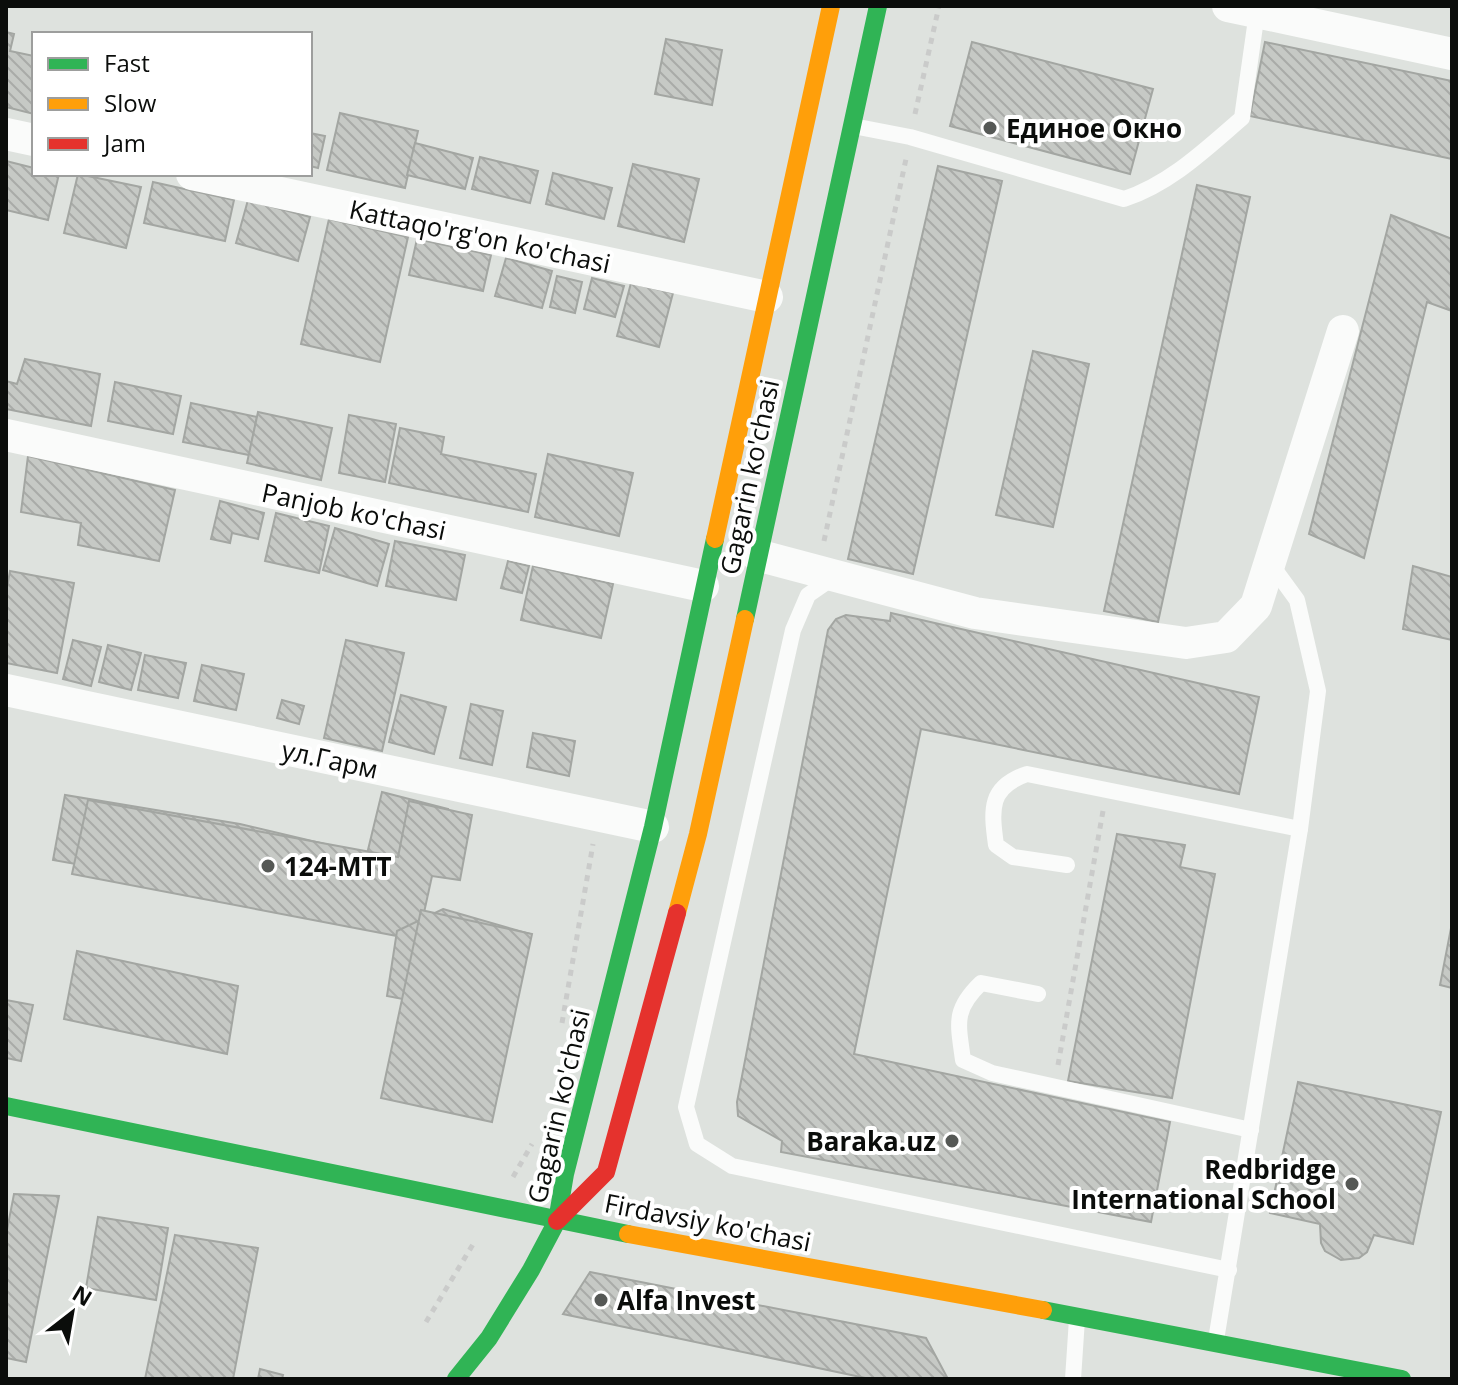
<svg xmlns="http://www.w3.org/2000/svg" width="1458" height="1385" font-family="'Open Sans',sans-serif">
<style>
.building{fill:url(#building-back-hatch);stroke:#a3a6a2;stroke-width:2}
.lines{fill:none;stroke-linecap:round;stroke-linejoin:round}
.path{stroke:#cacbca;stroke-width:5;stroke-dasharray:6 6;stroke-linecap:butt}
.lane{stroke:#fafbfa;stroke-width:16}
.street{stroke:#fafbfa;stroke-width:32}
.fast{stroke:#30b455;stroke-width:18}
.slow{stroke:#ff9f0a;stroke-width:18}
.jam{stroke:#e5322d;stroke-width:18}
.poi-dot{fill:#555855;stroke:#fff;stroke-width:3}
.labels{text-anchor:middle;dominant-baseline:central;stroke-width:8;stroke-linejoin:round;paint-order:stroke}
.poi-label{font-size:26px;font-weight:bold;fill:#0b0d0b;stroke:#fff;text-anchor:start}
.street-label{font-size:26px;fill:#0b0d0b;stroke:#fff}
</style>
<defs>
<pattern id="building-back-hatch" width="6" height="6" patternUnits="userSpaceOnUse" patternTransform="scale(2)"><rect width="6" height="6" fill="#c6c9c5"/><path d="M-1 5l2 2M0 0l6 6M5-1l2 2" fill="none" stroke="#a9aba8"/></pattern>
</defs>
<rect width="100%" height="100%" fill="#dee2de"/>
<g class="building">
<polygon points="6,32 14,34 10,51 34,56 34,114 6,107"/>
<polygon points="666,39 722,50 712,105 655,94"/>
<polygon points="972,42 1153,89 1130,174 950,126"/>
<polygon points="1265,42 1452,81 1452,159 1250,116"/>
<polygon points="340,113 418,131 405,188 327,170"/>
<polygon points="310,133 325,136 318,168 310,166"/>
<polygon points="415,143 473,158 465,189 407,175"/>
<polygon points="480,157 538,171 530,203 472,189"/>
<polygon points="6,161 34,168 34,174 59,174 48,220 6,210"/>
<polygon points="633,164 699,179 684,242 618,226"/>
<polygon points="938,166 1002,181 913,574 848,559"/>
<polygon points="553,173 612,188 604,219 546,204"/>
<polygon points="78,174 141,187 126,248 64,233"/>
<polygon points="153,182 234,200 225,241 144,223"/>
<polygon points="1197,185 1250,197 1158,622 1104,611"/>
<polygon points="248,200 310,217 298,261 236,243"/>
<polygon points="1391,215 1452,239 1452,311 1427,302 1364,558 1309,534"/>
<polygon points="329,219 408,237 380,362 301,344"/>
<polygon points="417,239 491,255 483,291 409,275"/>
<polygon points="506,258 552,271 542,308 495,296"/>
<polygon points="557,276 582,282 575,313 550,307"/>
<polygon points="592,278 624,286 615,317 584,309"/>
<polygon points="631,283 673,293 659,347 617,336"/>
<polygon points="1033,351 1089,364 1053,527 996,515"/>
<polygon points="25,359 100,374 91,426 6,409 6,381 17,384"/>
<polygon points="115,382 181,396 173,434 108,421"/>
<polygon points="191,403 257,417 249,455 183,442"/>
<polygon points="258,412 332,428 321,480 247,463"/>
<polygon points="349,415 396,424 385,482 339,473"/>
<polygon points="400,428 444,437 441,454 536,474 528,512 389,483"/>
<polygon points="548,454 633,473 619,536 535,517"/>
<polygon points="28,456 175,490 159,561 78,545 81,523 21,512"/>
<polygon points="220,501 264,513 258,539 232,533 230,543 211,539"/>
<polygon points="276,513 329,526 319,573 265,561"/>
<polygon points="335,528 389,544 377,586 323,570"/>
<polygon points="395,541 465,555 456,600 386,586"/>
<polygon points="508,561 529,566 522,593 501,588"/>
<polygon points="533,566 613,584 601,638 521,620"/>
<polygon points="1413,566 1452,577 1452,640 1403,629"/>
<polygon points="10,571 74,583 57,673 6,663 6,593"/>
<polygon points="891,613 1259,697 1239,794 921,729 854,1054 1170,1122 1151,1222 781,1152 782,1141 738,1116 737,1102 828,630 836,619 846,615 890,621"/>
<polygon points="73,640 101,647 91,686 63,679"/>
<polygon points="346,640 404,653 382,751 324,738"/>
<polygon points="108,645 141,653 131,690 99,682"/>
<polygon points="145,655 186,663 178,698 138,690"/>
<polygon points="202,665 244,674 236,710 194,701"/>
<polygon points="401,695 446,707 434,754 389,742"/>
<polygon points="282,700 304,706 299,724 277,718"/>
<polygon points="471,704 503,711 492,765 460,758"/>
<polygon points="533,733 575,741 569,776 527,767"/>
<polygon points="382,792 448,809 436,865 408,862 394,921 53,860 65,795 240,824 367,854"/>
<polygon points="88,800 398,857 409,801 472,815 460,880 432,876 418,940 72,874"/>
<polygon points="1117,834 1185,845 1180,867 1215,874 1172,1098 1068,1081"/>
<polygon points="443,909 530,934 512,1020 387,996 397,931"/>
<polygon points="421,910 532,934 492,1122 381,1098"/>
<polygon points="1452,923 1452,988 1440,985"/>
<polygon points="77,951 238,986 227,1054 64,1019"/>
<polygon points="6,1000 33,1005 21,1061 6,1058"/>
<polygon points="1298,1082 1441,1112 1413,1244 1374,1235 1367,1252 1359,1258 1341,1260 1325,1251 1321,1243 1320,1224 1270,1213"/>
<polygon points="14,1194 59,1196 26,1362 6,1358 6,1235"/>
<polygon points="98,1217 168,1228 156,1300 86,1288"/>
<polygon points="175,1235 258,1248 233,1379 145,1379"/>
<polygon points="590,1272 926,1338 948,1379 870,1379 563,1314"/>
<polygon points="260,1369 283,1375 282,1379 258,1379"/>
</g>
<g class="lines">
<g class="path">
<polyline points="915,114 939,6"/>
<polyline points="824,541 906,159"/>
<polyline points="562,1023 593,844"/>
<polyline points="1058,1065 1103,811"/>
<polyline points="513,1177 532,1144"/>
<polyline points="426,1322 475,1241"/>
</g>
<g class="lane">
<path d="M853,126L910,137L1124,199C1170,184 1206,149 1242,118L1257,12"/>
<polyline points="834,577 808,595 793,630 686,1107 697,1144 732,1166 1229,1270"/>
<path d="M1067,865L1013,857L996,845C991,809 989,787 1027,774L1300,829"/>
<path d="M1038,994L981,983C953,1010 958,1023 963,1060L992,1073L1251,1130"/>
<polyline points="1216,1340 1300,829 1318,691 1297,600 1270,563"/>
<polyline points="1073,1379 1077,1319"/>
</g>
<g class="street">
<polyline points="1228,6 1452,54"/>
<polyline points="6,134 34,140"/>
<polyline points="192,174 767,297"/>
<polyline points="6,435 703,586"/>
<polyline points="757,555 975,613 1186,643 1226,637 1256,606 1343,331"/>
<polyline points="6,690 653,827"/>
</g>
<g class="fast">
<polyline points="745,619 878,6"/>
<polyline points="6,1106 628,1234"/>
<polyline points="1043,1310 1402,1379"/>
<polyline points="456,1379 489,1338 531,1270 557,1221 565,1174 653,827 715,539"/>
</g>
<g class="slow">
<polyline points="715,539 831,6"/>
<polyline points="677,913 698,834 745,619"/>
<polyline points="628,1234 1043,1310"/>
</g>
<polyline class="jam" points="557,1221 606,1172 677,913"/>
</g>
<g class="poi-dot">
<circle cx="990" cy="128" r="8"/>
<circle cx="268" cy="866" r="8"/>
<circle cx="952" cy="1141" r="8"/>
<circle cx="1352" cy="1184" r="8"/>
<circle cx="601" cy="1300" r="8"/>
</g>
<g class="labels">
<g class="poi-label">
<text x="1006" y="128">Единое Окно</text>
<text x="284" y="866">124-MTT</text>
<text x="936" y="1141" text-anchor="end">Baraka.uz</text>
<text x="1336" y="1169" text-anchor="end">Redbridge<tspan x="1336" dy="30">International School</tspan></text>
<text x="617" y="1300">Alfa Invest</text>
</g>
<g class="street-label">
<text transform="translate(480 236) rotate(12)">Kattaqo'rg'on ko'chasi</text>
<text transform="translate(749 477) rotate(-78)">Gagarin ko'chasi</text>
<text transform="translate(354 511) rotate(12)">Panjob ko'chasi</text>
<text transform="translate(330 759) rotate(12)">ул.Гарм</text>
<text transform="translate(558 1106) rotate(-77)">Gagarin ko'chasi</text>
<text transform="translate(708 1222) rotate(11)">Firdavsiy ko'chasi</text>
</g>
</g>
<rect width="1458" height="1385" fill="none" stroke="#0b0d0b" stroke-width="16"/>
<rect x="32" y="32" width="280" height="144" fill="#ffffff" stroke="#9d9e9d" stroke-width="2"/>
<rect x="48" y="58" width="40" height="12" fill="#30b455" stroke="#9d9e9d" stroke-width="2"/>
<text x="104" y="72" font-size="24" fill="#0b0d0b">Fast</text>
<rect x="48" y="98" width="40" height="12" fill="#ff9f0a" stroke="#9d9e9d" stroke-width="2"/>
<text x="104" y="112" font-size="24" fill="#0b0d0b">Slow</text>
<rect x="48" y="138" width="40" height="12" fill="#e5322d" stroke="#9d9e9d" stroke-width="2"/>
<text x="104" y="152" font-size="24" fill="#0b0d0b">Jam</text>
<g transform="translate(72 1313) rotate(31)" stroke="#ffffff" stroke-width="6" paint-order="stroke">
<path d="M0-6L14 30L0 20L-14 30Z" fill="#0b0d0b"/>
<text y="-12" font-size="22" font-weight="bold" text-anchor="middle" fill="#0b0d0b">N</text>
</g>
</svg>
